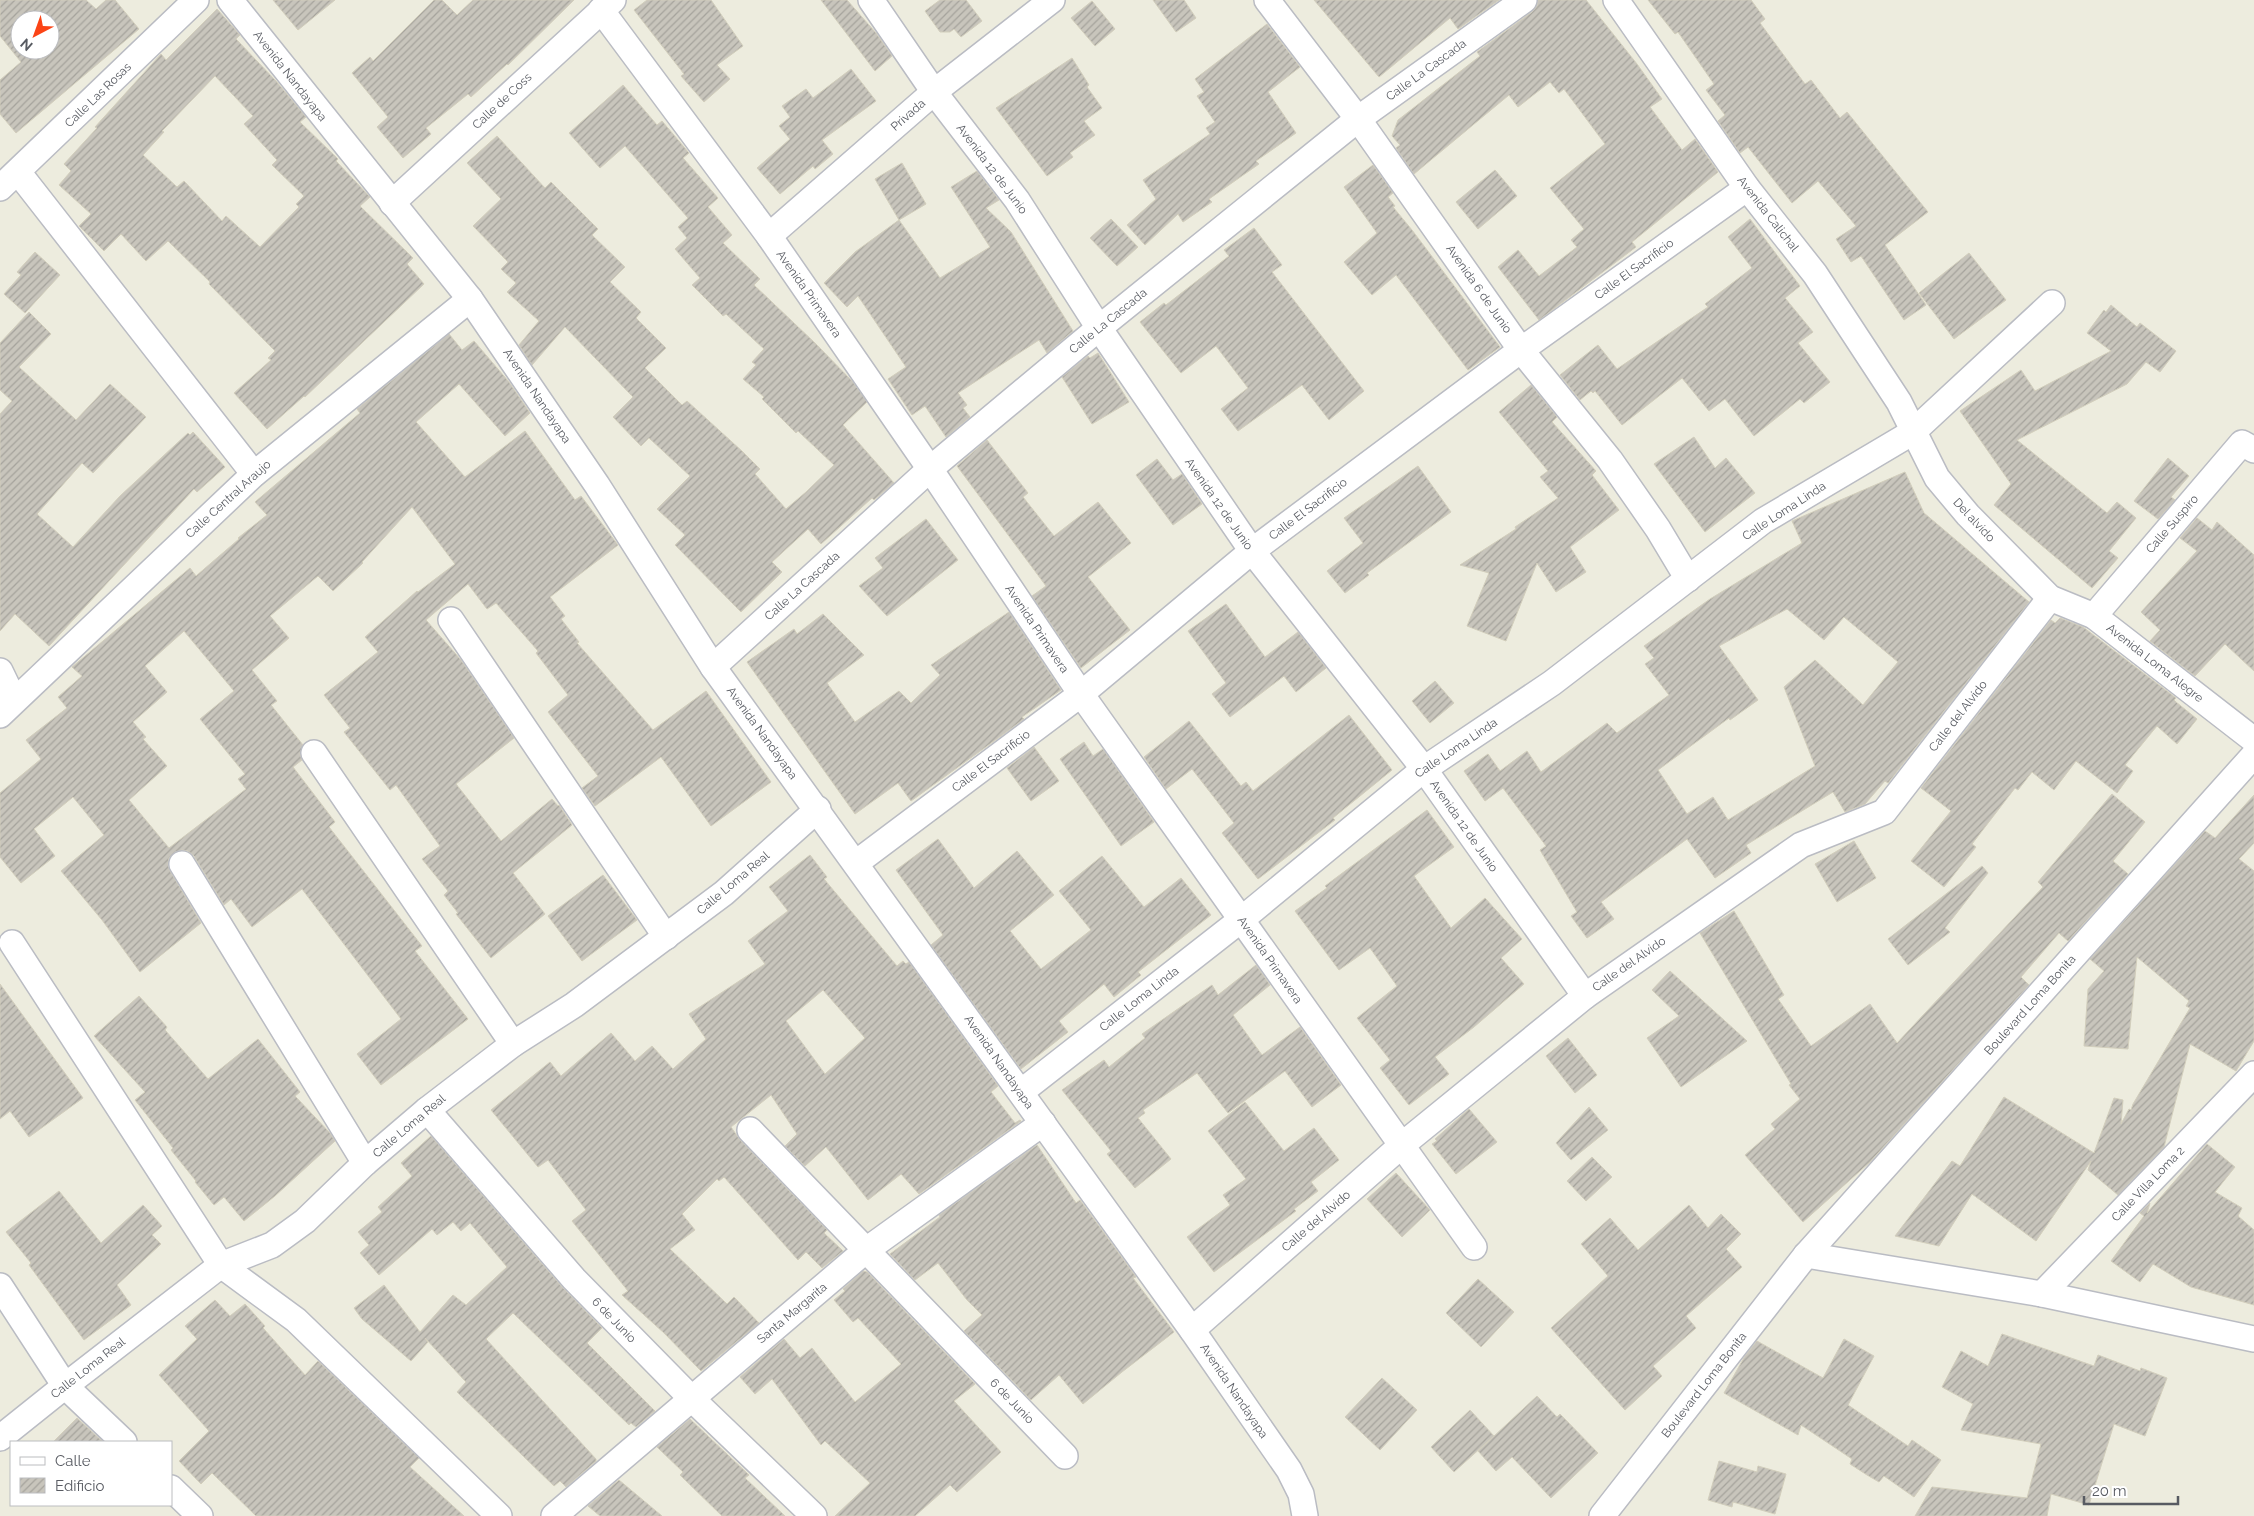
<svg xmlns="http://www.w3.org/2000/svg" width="2254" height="1516" font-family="Raleway,sans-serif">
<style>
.building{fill:url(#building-hatch);stroke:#d2cebc;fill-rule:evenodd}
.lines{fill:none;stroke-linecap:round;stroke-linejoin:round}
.street-casing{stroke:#babcc3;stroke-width:28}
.street{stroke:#fff;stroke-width:25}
.labels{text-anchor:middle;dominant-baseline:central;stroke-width:5;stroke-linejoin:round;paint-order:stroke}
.street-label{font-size:12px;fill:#585b62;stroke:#fff}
</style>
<defs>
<pattern id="building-hatch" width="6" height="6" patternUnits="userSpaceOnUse" patternTransform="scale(1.25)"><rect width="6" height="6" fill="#c8c5bc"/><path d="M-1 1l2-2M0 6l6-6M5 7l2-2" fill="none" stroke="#a5a39c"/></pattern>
</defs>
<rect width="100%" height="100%" fill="#edecde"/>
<g class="building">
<path d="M0,0H86L96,9L106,0H115L139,29L16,133L0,114V80L21,62L0,36ZM20,20H50V50H20Z"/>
<polygon points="273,0 335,0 298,30"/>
<polygon points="434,0 442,0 457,15 473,0 574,0 508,65 507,64 471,97 468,94 426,128 431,134 403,158 377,127 388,117 352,73 370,57 373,61"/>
<polygon points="647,0 711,0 743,46 717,65 730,79 704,102 681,76 684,74 634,10"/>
<polygon points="821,0 847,0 876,33 892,56 875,71"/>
<polygon points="940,0 966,0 982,21 961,37 954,29 950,32 940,32 925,11"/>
<polygon points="1153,0 1184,0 1196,18 1176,32"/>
<polygon points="1314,0 1499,0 1458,29 1450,18 1379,77"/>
<polygon points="1538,0 1586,0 1637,64 1662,99 1650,107 1682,150 1695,139 1718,172 1632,242 1636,247 1539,320 1498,267 1518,250 1539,276 1577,247 1571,240 1584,229 1550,188 1605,144 1564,89 1559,93 1550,82 1518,107 1509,95 1414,174 1396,148 1400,145 1392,136 1398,120 1480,56 1477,52 1532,12 1537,6"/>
<polygon points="1648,0 1751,0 1765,19 1760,23 1805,84 1811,80 1840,118 1847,112 1928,212 1885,245 1926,305 1904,320 1861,256 1851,262 1836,239 1856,226 1818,181 1792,203 1748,147 1740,153 1718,121 1725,115 1706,90 1714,84 1678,32 1675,34"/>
<polygon points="1092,1 1115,29 1095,46 1071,18"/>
<path d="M217,9L240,35L236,39L276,81L306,117L300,122L338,159L336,161L370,197L360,206L413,258L407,264L424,284L305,397L304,396L267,429L234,393L271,360L268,358L275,351L209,284L210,282L168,241L146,261L121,234L104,251L79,226L91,214L59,185L71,171L64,164L97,128L95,127L161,54L166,60ZM215,76L253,116L244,124L277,160L272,165L304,196L296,204L299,207L260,247L226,216L222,221L184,181L177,187L143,155L164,132L162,131Z"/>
<polygon points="1267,24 1300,67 1268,92 1296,133 1256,161 1259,164 1209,199 1212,202 1183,222 1178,214 1145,245 1127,225 1156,199 1143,180 1210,134 1206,128 1215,122 1197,96 1204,92 1195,79"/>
<polygon points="1072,58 1089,85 1087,87 1102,108 1084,121 1095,135 1070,153 1073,157 1047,176 996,108"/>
<polygon points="851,69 876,101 822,140 833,154 815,169 813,166 780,194 757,168 790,139 779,126 790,117 782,106 806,89 813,98"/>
<polygon points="623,85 657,125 662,121 689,153 683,158 718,198 708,207 732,235 723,243 760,279 754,285 815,343 853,382 867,402 843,425 894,483 874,500 872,498 821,544 808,529 772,562 782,572 741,612 675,545 685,535 657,509 690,476 649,438 641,446 613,417 633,397 565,327 532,365 519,345 539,321 507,292 516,283 501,269 508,262 473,226 501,199 467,163 497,136 545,188 551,182 598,229 592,235 625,267 610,282 641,312 636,318 666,348 645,368 682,405 687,401 743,452 760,469 755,474 786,509 806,492 834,465 798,431 796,433 762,399 764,397 743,379 756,365 752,362 764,349 726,314 723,316 692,285 700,278 675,249 687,238 678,227 688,218 625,146 600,168 569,133"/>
<polygon points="902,163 926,204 899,220 875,179"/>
<polygon points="1373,165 1393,193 1388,197 1395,206 1393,207 1412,230 1500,347 1468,370 1396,275 1372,295 1344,262 1377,233 1344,187"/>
<polygon points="1495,170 1517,196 1478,229 1456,202"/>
<polygon points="977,171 999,200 986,208 1011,232 1073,331 1047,353 1039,340 958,393 967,405 963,408 970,417 946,437 925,406 912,415 888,379 906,367 858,296 847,307 824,283 855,252 899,220 940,278 990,247 951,187"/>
<polygon points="1111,219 1138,247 1117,266 1090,238"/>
<polygon points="1750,219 1800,286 1785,298 1813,332 1798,343 1830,382 1804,403 1800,399 1754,436 1725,399 1709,411 1682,378 1622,425 1595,391 1593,393 1591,391 1580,400 1560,375 1598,345 1617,369 1708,307 1705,304 1752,268 1728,237"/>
<polygon points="1254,228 1282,265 1272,272 1364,391 1329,420 1302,385 1238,431 1221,409 1248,388 1216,346 1181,373 1140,322 1164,303 1166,305 1229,256 1224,250"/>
<polygon points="35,252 60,275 25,313 4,294 21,275 17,272"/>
<polygon points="1969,253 2006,300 1954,339 1919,293"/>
<polygon points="2111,305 2137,327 2140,323 2176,351 2160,372 2146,362 2127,384 2017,440 2107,513 2117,502 2136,518 2109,551 2118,558 2092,588 1994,505 2011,484 1960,411 2021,370 2035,391 2111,351 2087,333 2104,310 2106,312"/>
<polygon points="29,312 51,334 19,367 76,420 110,384 146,417 93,473 82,463 37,514 73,547 120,496 188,433 190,435 193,432 225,467 197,492 194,489 49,646 15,614 0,631 0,414 12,401 0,390 0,343"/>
<path d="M449,334L462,350L474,341L509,382L530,413L505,436L459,384L416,422L465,477L525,431L575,500L581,496L618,545L550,597L565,616L561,619L579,642L577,643L653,730L706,691L771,782L711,826L661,757L595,806L582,788L598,776L548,712L568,695L536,653L538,651L496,603L487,609L468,584L426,620L461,660L514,738L456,784L501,841L552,799L558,806L559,805L572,825L513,873L545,914L491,958L456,914L458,913L444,895L448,891L422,859L440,846L396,785L390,790L344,732L350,728L324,695L378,652L365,637L417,591L418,592L455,564L412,507L362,562L363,563L333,591L318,576L270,616L289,638L252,670L277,701L271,705L303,745L300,754L302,760L293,767L335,822L329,827L422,946L415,951L468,1019L381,1085L357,1054L401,1019L302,889L252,927L231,899L224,905L194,856L188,851L182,850L175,852L169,858L168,864L170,871L201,923L140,972L102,920L61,871L104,835L73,797L34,829L55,856L21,883L0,857V793L41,759L26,740L67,708L58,697L82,676L72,667L190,568L196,576L239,539L238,538L267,515L255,502L360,413L357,409ZM184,631L234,691L200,719L245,774L238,779L246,789L169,848L129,800L167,766L143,739L146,737L133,722L167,692L145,666Z"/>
<polygon points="1098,353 1129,402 1092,424 1062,377 1088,356 1090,358"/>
<polygon points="1531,385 1557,417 1552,422 1596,471 1592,475 1619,510 1570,547 1586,572 1556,592 1537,563 1506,641 1467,626 1489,573 1460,565 1516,529 1515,527 1558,498 1540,477 1548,471 1499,412"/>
<polygon points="1694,437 1715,468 1726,458 1755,493 1705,532 1654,464"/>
<polygon points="987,440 1028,493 1023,497 1054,536 1098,502 1131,543 1088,577 1130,630 1081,668 1032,596 1046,586 957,466"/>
<polygon points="2168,458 2189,476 2171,497 2175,500 2158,519 2134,501"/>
<polygon points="1157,459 1173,480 1182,474 1202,504 1173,525 1136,475"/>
<polygon points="1418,466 1451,512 1367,573 1369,575 1345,593 1327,571 1363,543 1344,518"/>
<path d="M1905,472L1924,513L2029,602L1888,783L1885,781L1865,804L1845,812L1833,792L1746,845L1751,853L1715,878L1687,839L1601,902L1614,919L1587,938L1571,916L1577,912L1540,850L1546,846L1503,788L1485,801L1464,771L1488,754L1500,771L1527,751L1541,772L1607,723L1617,733L1669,695L1645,664L1654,658L1644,646L1710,599L1802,543L1792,521ZM1787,609L1824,640L1844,617L1898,662L1863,705L1815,660L1784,687L1815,766L1728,820L1713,797L1687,814L1658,770L1729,718L1730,720L1758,700L1719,646Z"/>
<polygon points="2197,518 2212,530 2217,522 2254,555 2254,671 2225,644 2195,676 2150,641 2160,630 2141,612 2197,551 2180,538"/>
<polygon points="926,519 958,560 887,616 859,586 883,568 875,558"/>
<polygon points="1226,604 1265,657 1298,632 1326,668 1296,692 1284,676 1230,717 1212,694 1226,683 1188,631"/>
<polygon points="1009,612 1061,690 1022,717 1024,719 990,744 911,801 898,783 855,814 747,662 794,629 797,634 823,614 864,655 827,683 855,722 899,691 911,703 940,675 931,665"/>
<polygon points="2060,618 2083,627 2176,698 2174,700 2176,702 2197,719 2177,744 2157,726 2125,765 2133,771 2117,793 2076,761 2054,790 2032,772 2018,790 2015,788 1972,844 1976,847 1944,887 1911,861 1951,811 1921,788 2051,620 2055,623"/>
<polygon points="1435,681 1454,703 1430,723 1412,701"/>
<polygon points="1349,715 1392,770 1333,818 1335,820 1258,879 1222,833 1234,823 1192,769 1166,789 1144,757 1189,721 1241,786 1246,782 1253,791"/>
<polygon points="1084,742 1093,756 1103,749 1154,822 1121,846 1060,759"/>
<polygon points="1034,747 1059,781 1031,801 1007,768"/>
<polygon points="2112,794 2145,822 2113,861 2128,874 2068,941 2059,933 2021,977 2029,985 1870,1162 1803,1222 1745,1155 1775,1129 1771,1124 1800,1099 1789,1085 1791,1084 1700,933 1734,911 1784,995 1778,999 1811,1046 1870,1004 1897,1043 2043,887 2038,882"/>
<polygon points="2254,795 2254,843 2239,859 2254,871 2254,1041 2236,1071 2190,1044 2164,1147 2118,1195 2088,1170 2091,1161 2036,1241 1972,1194 1939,1246 1895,1236 1952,1161 1960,1166 2004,1097 2094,1153 2114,1098 2123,1100 2121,1124 2129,1109 2131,1110 2133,1104 2190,1008 2186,1006 2189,1001 2137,957 2128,1049 2084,1046 2088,989 2104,971 2090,959 2205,831 2215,838"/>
<polygon points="1427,810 1454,847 1414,876 1451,928 1485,898 1522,939 1501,958 1524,984 1474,1027 1435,1057 1449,1074 1409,1105 1380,1068 1390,1060 1357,1018 1397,986 1370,948 1339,970 1295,911 1327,888 1325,886"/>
<polygon points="938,839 974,888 1017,851 1054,895 1010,931 1041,969 1091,930 1059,891 1102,856 1144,907 1181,878 1211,915 1138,972 1141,975 1114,997 1104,984 1059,1021 1068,1032 1021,1069 931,945 943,935 896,870"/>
<polygon points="1854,841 1876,878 1837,902 1815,864"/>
<path d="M810,855L827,877L824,879L897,966L903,961L906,964L909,962L998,1086L991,1092L1015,1123L1020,1120L1021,1121L919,1194L901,1174L868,1200L826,1147L805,1166L785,1146L797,1134L771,1095L731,1127L740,1140L827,1230L824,1233L843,1251L822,1268L806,1252L798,1260L724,1177L719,1181L717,1179L682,1214L695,1230L670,1249L727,1304L734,1297L759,1323L701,1371L664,1333L622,1295L628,1291L572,1221L586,1210L548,1160L538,1167L491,1110L550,1062L561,1076L611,1033L635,1061L652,1046L673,1069L706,1039L689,1014L765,964L748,941L788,911L769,887ZM823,990L865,1038L825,1074L786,1021Z"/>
<polygon points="1982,866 1988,873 1945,928 1950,932 1908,965 1888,939"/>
<polygon points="603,875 637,920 582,961 548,916"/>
<polygon points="1256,965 1270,985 1233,1015 1262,1055 1300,1027 1341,1085 1312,1107 1285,1071 1228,1113 1197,1073 1143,1110 1145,1113 1138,1118 1171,1159 1135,1188 1107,1154 1111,1151 1062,1090 1104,1060 1109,1067 1145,1038 1142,1034 1212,985 1218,995"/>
<polygon points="1670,971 1747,1041 1681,1087 1647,1038 1679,1016 1652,990"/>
<polygon points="0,984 83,1098 29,1137 10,1111 0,1119"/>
<polygon points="139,996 167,1027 165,1030 208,1079 258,1039 300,1092 295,1096 330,1133 335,1141 275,1196 244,1221 224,1197 214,1205 195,1182 196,1181 171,1150 173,1148 135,1100 145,1092 94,1036"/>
<polygon points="1568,1038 1597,1075 1575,1093 1546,1056"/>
<polygon points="1245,1102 1284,1151 1314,1128 1339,1160 1311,1182 1318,1191 1294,1209 1296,1211 1214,1272 1187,1237 1230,1205 1223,1195 1246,1179 1208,1131"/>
<polygon points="1589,1107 1608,1130 1571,1160 1556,1143"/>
<polygon points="1469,1109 1497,1142 1456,1174 1432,1144 1437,1141 1435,1139"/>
<polygon points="431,1136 563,1288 602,1328 587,1343 655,1411 636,1427 631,1423 629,1425 513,1313 486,1339 596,1459 596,1461 566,1487 560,1481 554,1486 457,1392 466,1382 425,1338 428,1342 411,1361 362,1319 354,1308 384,1285 420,1332 453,1295 466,1305 507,1267 470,1223 461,1231 453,1222 437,1235 432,1229 379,1275 360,1253 369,1245 358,1232 382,1212 378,1207 412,1176 401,1163"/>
<polygon points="2207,1144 2235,1167 2215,1192 2242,1208 2238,1216 2254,1230 2254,1305 2191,1287 2153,1264 2140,1282 2111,1261 2144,1216 2140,1213 2150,1203 2147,1213"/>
<polygon points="1037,1145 1076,1203 1080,1200 1136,1277 1133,1278 1174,1332 1122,1372 1083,1404 1059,1375 1031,1400 964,1331 982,1315 967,1300 938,1263 915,1280 890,1254 940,1217 939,1215"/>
<polygon points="1592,1157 1612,1177 1586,1201 1567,1181"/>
<polygon points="1396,1173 1430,1210 1402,1237 1367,1199"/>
<polygon points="59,1191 101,1243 143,1205 162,1226 152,1235 161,1244 117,1285 131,1305 84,1340 29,1265 31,1263 6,1232"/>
<polygon points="1689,1205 1708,1228 1721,1214 1741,1234 1726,1249 1742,1267 1686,1316 1696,1328 1653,1366 1662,1376 1625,1410 1551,1328 1608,1276 1581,1244 1610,1218 1638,1250"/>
<polygon points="863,1271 867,1272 975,1384 954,1401 1001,1452 957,1492 950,1485 915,1516 835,1516 870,1483 825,1441 821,1445 772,1379 755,1394 740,1377 784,1339 800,1358 812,1348 855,1402 901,1364 858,1318 853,1322 834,1300 845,1291 843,1289"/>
<polygon points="1478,1279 1514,1312 1481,1347 1446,1313"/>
<polygon points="215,1300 230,1316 245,1304 265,1326 263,1328 305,1375 318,1361 419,1458 410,1467 464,1516 256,1516 212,1473 201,1484 179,1461 209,1431 159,1375 197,1339 185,1326"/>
<polygon points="2002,1334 2094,1366 2098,1355 2140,1371 2141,1368 2167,1378 2145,1436 2114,1424 2089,1505 2051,1494 2047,1516 1915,1516 1932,1487 2027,1498 2041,1444 1961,1430 1973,1404 1942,1387 1961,1351 1988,1366"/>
<polygon points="1844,1339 1874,1356 1848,1405 1908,1446 1912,1440 1941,1460 1914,1497 1884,1476 1879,1482 1867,1475 1850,1464 1852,1459 1801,1425 1798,1435 1724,1393 1745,1356 1757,1341 1823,1378"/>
<polygon points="1382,1378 1417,1410 1380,1450 1345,1417"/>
<polygon points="1537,1396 1557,1417 1560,1414 1598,1453 1551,1498 1512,1457 1496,1471 1478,1451"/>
<polygon points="1470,1410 1494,1436 1454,1472 1431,1447"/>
<polygon points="77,1418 103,1442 53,1442"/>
<polygon points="690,1419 749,1475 745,1478 785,1516 722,1516 680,1475 683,1472 657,1447"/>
<polygon points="1719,1461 1757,1472 1758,1466 1786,1474 1775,1514 1733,1502 1732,1507 1708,1500"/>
<polygon points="619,1480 662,1516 600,1516 588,1506"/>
</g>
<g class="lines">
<g class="street-casing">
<g id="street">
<polyline points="230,0 470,299 597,485 713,667 1192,1330 1289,1470 1301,1494 1305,1516"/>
<polyline points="871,0 934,92 1017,200 1099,328 1252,551 1424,769 1585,996"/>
<polyline points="1267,0 1358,119 1521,350 1610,460 1658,529 1688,579"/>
<polyline points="1616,0 1747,188 1815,274 1899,402 1937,478 1968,515 2050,598 2094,616 2254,740"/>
<polyline points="601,10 769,236 930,469 1081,694 1474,1247"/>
<polyline points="18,172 254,474"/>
<polyline points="0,188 196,0"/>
<polyline points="392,203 613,0"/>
<polyline points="769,236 934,92 1052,0"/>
<polyline points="2094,616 2242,443 2254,450"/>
<polyline points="451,620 666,937"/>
<polyline points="713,667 930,469 1099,328 1358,119 1524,0"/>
<polyline points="0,671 14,700"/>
<polyline points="0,715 254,474 470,299"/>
<polyline points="314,753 513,1044"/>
<polyline points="856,863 1081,694 1252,551 1521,350 1747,188"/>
<polyline points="182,864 365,1163"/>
<polyline points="12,943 221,1265 296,1320 499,1516"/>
<polyline points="1021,1092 1242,919 1424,769 1552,683 1763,521 1913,432 2052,303"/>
<polyline points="427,1110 574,1279 691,1398 814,1516"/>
<polyline points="750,1130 1065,1456"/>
<polyline points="1806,1255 2042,1294 2254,1339"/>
<polyline points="0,1286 65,1386 124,1442"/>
<polyline points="2042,1294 2254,1074"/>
<polyline points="1192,1330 1402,1145 1585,996 1801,845 1884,812 2050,598"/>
<polyline points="0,1438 65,1386 221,1265 272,1245 305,1221 365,1163 427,1110 513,1044 574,1005 724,893 818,809"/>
<polyline points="171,1488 200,1516"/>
<polyline points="554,1516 865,1251 1043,1123"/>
<polyline points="1602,1516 1806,1255 2254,755"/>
</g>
</g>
<use href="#street" class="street"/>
</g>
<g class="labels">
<g class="street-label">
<text transform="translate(1426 70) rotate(-36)">Calle La Cascada</text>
<text transform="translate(290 76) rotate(52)">Avenida Nandayapa</text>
<text transform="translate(98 95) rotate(-44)">Calle Las Rosas</text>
<text transform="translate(502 101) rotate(-43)">Calle de Coss</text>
<text transform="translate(908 115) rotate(-41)">Privada</text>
<text transform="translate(992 169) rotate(53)">Avenida 12 de Junio</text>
<text transform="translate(1768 214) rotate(52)">Avenida Calichal</text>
<text transform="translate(1634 269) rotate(-36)">Calle El Sacrificio</text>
<text transform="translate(1479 289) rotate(55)">Avenida 6 de Junio</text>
<text transform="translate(809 294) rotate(55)">Avenida Primavera</text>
<text transform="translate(1108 321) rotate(-39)">Calle La Cascada</text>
<text transform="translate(537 396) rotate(56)">Avenida Nandayapa</text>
<text transform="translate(228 499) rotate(-42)">Calle Central Araujo</text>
<text transform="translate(1219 504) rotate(55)">Avenida 12 de Junio</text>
<text transform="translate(1308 509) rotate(-37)">Calle El Sacrificio</text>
<text transform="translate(1784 511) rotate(-33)">Calle Loma Linda</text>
<text transform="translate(1974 520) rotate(47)">Del alvido</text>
<text transform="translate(2172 524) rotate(-49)">Calle Suspiro</text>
<text transform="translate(802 586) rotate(-42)">Calle La Cascada</text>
<text transform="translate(1037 629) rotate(56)">Avenida Primavera</text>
<text transform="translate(2155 663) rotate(38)">Avenida Loma Alegre</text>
<text transform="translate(1958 716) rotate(-52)">Calle del Alvido</text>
<text transform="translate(762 733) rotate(54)">Avenida Nandayapa</text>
<text transform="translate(1456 748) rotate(-34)">Calle Loma Linda</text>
<text transform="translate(991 761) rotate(-37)">Calle El Sacrificio</text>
<text transform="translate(1464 826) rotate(55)">Avenida 12 de Junio</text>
<text transform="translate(733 883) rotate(-40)">Calle Loma Real</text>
<text transform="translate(1270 960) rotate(55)">Avenida Primavera</text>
<text transform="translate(1629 964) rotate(-35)">Calle del Alvido</text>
<text transform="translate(1139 999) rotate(-38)">Calle Loma Linda</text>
<text transform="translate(2030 1005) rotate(-48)">Boulevard Loma Bonita</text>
<text transform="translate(999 1062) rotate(55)">Avenida Nandayapa</text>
<text transform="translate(409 1126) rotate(-40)">Calle Loma Real</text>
<text transform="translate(2148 1184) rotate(-46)">Calle Villa Loma 2</text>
<text transform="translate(1316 1221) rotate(-41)">Calle del Alvido</text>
<text transform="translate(792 1313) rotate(-40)">Santa Margarita</text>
<text transform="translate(614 1320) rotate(46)">6 de Junio</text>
<text transform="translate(88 1368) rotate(-38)">Calle Loma Real</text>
<text transform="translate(1704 1385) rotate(-52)">Boulevard Loma Bonita</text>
<text transform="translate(1234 1391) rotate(56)">Avenida Nandayapa</text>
<text transform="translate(1012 1401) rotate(46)">6 de Junio</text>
</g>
</g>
<rect x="10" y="1441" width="162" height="65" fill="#ffffff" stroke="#bcbdc0"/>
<rect x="20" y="1457" width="25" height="8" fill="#ffffff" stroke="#bcbdc0"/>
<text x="55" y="1466" font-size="15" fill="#585b62">Calle</text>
<rect x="20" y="1478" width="25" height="15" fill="url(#building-hatch)" stroke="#bcbdc0"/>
<text x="55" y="1491" font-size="15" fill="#585b62">Edificio</text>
<g transform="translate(35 35) rotate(221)"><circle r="24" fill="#ffffff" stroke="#bcbdc0"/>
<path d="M0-4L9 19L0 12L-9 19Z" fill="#fb4416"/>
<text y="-8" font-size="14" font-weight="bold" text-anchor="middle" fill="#585b62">N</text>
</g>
<path d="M2084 1496v8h94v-8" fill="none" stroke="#585b62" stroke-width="2.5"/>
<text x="2092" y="1496" font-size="15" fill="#585b62" stroke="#ffffff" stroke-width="4" paint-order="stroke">20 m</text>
</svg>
